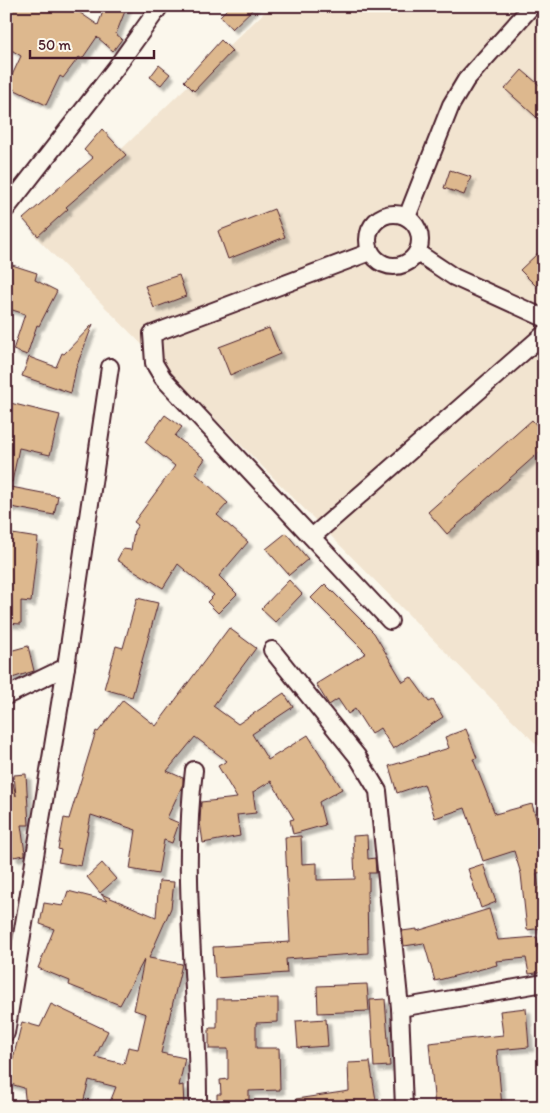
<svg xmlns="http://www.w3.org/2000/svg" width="550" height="1113" font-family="Itim,sans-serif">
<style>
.built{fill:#f2e4d0}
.building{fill:#ddb88e;stroke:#4a1f2b;filter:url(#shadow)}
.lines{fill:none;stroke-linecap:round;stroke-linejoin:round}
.minor-casing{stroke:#4a1f2b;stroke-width:20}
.minor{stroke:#fbf7ec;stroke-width:16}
</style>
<defs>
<filter id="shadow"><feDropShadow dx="4.5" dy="4.5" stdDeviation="1" flood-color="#0004"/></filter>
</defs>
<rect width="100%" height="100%" fill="#fbf7ec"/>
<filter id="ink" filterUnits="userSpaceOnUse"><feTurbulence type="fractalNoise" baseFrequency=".02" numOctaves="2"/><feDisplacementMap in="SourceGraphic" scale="10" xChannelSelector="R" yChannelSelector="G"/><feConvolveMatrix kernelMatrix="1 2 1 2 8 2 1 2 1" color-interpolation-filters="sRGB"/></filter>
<g filter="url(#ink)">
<polygon class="built" points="271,6 544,6 544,752 33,234"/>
<g class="building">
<polygon points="6,6 70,6 98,25 105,6 127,6 116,34 122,39 113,51 97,37 82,59 79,57 63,78 60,76 46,105 7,86 21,56 10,49 6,49"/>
<polygon points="230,6 256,6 232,29 220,16"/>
<polygon points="221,40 232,51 194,91 184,81"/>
<polygon points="159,65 170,74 161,85 150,77"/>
<polygon points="522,70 544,89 544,124 505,89"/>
<polygon points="102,129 126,155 66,207 68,209 38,236 23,219 93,158 84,150"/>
<polygon points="450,170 471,177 464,195 444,188"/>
<polygon points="274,209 285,237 228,259 218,231"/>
<polygon points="538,253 544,260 544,279 536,286 520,270"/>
<polygon points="6,263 37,273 35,280 57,291 39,326 37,325 27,355 13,350 25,314 6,308"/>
<polygon points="179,275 186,296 154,308 145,286"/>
<polygon points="93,324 76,368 71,393 22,376 29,357 56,367 62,353 64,354"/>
<polygon points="269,328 280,354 230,375 219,347"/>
<polygon points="6,402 60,415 50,455 19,448 12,482 6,481"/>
<polygon points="165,415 182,427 175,436 205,459 195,473 228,503 217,515 248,542 219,576 237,594 218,613 207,602 214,595 178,564 163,588 117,560 123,549 131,550 134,531 138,525 134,522 175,466 145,442"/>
<polygon points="532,420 544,433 544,448 447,534 428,512"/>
<polygon points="6,486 58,496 54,515 6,506"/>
<polygon points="6,533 38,538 31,602 21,601 21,624 6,623"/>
<polygon points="286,533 308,559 289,575 266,549"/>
<polygon points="289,580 302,594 275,622 261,609"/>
<polygon points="325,584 374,633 403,682 411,677 429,702 433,700 443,717 393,749 380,728 371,734 355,709 348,714 338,699 329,705 316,684 366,653 311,598"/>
<polygon points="137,598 158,603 132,697 104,689 116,646 123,648"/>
<polygon points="229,628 256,648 213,706 238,724 284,693 293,707 252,734 268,760 308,735 342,789 319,802 325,825 293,834 290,820 294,819 271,781 253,792 256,813 237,815 240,836 203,843 200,822 201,802 237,798 218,766 227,761 195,737 167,771 183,778 183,784 167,818 179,823 172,843 164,840 158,874 130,869 136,830 91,815 81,866 58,862 61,850 58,849 64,818 69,819 96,731 98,732 123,700 156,726"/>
<polygon points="28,646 34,671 9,679 6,652"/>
<polygon points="466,729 477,758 473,759 495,814 532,804 544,846 544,872 537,873 544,928 527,930 521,874 514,851 483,861 465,808 435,818 424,784 397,793 389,766 449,748 445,737"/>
<polygon points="26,774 29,825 21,825 25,853 25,855 13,857 6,818 6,784 13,783 16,796 14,775"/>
<polygon points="367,835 368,859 375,858 376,873 369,873 369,891 367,891 368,953 286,959 287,973 215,978 213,947 290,942 285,837 301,836 302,864 317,863 317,880 355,879 353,836"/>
<polygon points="102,863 116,879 100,893 87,877"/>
<polygon points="483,864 496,902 481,908 468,869"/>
<polygon points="159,881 174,882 171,908 149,958 182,964 161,1053 185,1058 179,1086 183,1085 184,1107 108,1107 116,1087 89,1080 82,1107 26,1107 24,1088 7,1083 22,1022 40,1027 51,1004 108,1031 95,1057 124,1064 128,1047 138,1049 146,1014 134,1010 144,960 120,1005 69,985 70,981 38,968 54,929 40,924 44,903 63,906 68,891 107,901 101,894 156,917"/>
<polygon points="489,909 498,940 537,937 543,972 529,974 526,958 496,961 497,965 435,981 424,943 404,946 402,931 417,929 417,931"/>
<polygon points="367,984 369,1011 318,1013 317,986"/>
<polygon points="278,998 278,1022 256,1023 256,1048 279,1048 280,1090 249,1091 249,1104 217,1107 217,1094 221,1094 220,1080 228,1079 228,1049 209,1049 209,1028 217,1028 217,999"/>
<polygon points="385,999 390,1066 374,1067 370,1000"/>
<polygon points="526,1008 529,1047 497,1050 502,1107 435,1107 429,1043 503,1035 500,1011"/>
<polygon points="326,1019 328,1046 298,1048 296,1021"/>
<polygon points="370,1062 377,1107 296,1107 296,1099 349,1091 348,1063"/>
</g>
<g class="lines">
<g class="minor-casing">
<g id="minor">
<polyline points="6,209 115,69 160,6"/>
<circle cx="394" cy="240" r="26"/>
<polyline points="407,217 451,105 466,80 532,6"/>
<polyline points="370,252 152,334 154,363 163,378 390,621"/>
<polyline points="418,253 454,277 544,318"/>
<polyline points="312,537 544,334"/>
<polyline points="272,650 357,756 378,791 400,1008 404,1107"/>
<polyline points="6,696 66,667"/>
<path d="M194,770C180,882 199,994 198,1107"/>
<polyline points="400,1008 544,983"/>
<polyline points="6,1033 66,667 110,367"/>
</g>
</g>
<use href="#minor" class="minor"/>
</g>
</g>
<rect width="550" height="1113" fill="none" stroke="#fbf7ec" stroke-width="25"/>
<rect x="12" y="12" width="525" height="1088" fill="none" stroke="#4a1f2b" stroke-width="2" filter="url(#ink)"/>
<path d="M30 50v8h124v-8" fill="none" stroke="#4a1f2b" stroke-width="2.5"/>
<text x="38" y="50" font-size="15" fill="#4a1f2b" stroke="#fbf7ec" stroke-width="4" paint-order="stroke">50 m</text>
</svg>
